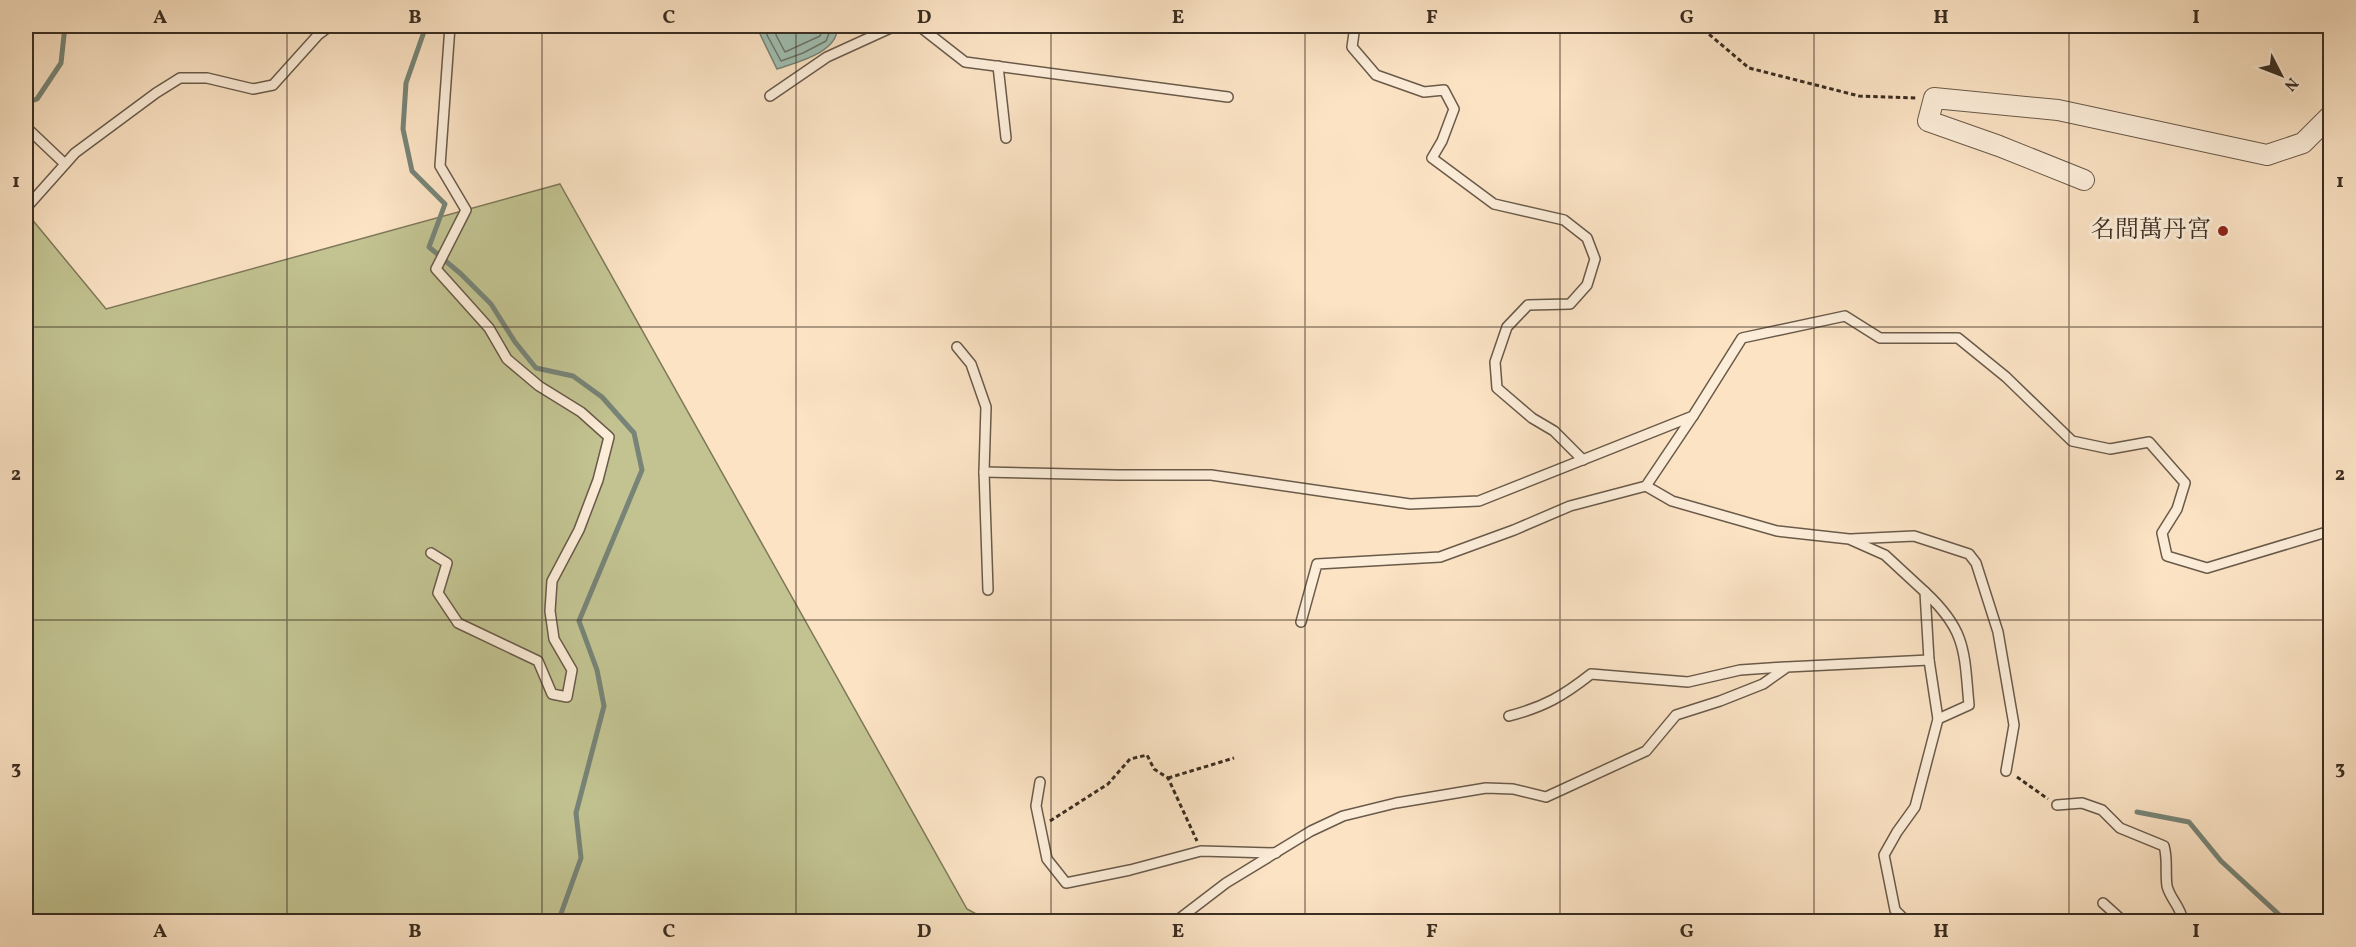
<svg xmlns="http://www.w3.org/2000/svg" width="2356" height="947" font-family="Vollkorn,'Noto Serif TC',serif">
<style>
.green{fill:#c2c391;stroke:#7e7859;stroke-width:1.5}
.water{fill:#9fbeb1;stroke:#778477;stroke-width:1.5}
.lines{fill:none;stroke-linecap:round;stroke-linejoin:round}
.shore{stroke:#6c7669;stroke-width:1.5}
.stream{stroke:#778477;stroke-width:5}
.lane-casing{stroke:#6a5a4a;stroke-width:12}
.street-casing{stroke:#6a5a4a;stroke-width:22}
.path{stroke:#3a2d21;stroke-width:3;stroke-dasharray:4.5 3;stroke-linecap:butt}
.lane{stroke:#fcedd9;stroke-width:9}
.street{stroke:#fcedd9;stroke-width:20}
.grid{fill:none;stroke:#3a2d21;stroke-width:1.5;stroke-opacity:0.55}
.poi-dot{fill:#8f2418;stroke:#fcedd9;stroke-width:2}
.labels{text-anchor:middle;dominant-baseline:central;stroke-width:6;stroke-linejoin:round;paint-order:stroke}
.poi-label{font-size:24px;fill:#3a2d21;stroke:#fcedd9;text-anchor:end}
.neatline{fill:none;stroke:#3a2d21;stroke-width:2}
.grid-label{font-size:20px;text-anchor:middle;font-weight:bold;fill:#3a2d21}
</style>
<rect width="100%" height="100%" fill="#fbe3c4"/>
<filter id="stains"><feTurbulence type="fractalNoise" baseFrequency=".00333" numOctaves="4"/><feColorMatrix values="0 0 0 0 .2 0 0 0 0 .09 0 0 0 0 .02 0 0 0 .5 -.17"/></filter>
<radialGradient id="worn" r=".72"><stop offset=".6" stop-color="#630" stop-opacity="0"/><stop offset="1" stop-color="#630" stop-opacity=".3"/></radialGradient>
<polygon class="green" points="560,184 967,909 989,921 26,921 26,212 106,309"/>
<path class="water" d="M769,26H837C840,52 797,62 777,69L758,30Z"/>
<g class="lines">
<g class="shore">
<polyline points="769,26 767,35 781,61 803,53 826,41 832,26"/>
<polyline points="777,26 776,35 785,52 820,36 824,26"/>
</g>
<g class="stream">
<polyline points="426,26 406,83 403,129 412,171 445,204 429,247 461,274 491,304 515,342 536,368 573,376 602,397 634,433 642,470 579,621 597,670 604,706 576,813 581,858 558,922"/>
<polyline points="26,103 37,99 61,63 65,26"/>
<polyline points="2137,812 2189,822 2221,861 2287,922"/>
</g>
<g class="lane-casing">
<g id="lane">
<polyline points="919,26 965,62 1228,97"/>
<polyline points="1355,26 1352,47 1376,75 1424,92 1444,90 1454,109 1442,141 1432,158 1494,204 1564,220 1587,238 1595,259 1587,285 1570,304 1528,305 1507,327 1495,362 1497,388 1532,418 1554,431 1583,460"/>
<polyline points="998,66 1006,138"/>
<polyline points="770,96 827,57 895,26"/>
<polyline points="26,127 65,164"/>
<polyline points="26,208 75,153 156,93 180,78 207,78 253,89 273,85 318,35 330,26"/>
<polyline points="957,347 971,364 986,407 984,472 988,590"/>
<polyline points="984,472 1117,475 1211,475 1410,504 1479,501 1693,416 1742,338 1845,316 1880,338 1958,338 2006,377 2072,441 2110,449 2149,442 2185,483 2177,509 2162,533 2167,556 2207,568 2330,531"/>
<polyline points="1646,486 1672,501 1777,531 1849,539 1885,555 1925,592 1929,660 1938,719 1915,807 1897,832 1884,855 1895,910 1907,922"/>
<polyline points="1851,539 1914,536 1969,554 1976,563 1998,632 2014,725 2006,771"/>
<polyline points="431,553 447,563 438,593 458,623 538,661 552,694 567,697 572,670 554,639 550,611 552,581 579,530 598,480 609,437 581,412 539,386 507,359 489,328 436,269 466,210 440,166 450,26"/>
<path d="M1925,592C1967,631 1964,652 1969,705L1938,719"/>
<polyline points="1301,622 1317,564 1440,557 1514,530 1570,506 1646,486 1693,416"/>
<path d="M1509,716C1544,707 1563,696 1591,674L1688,682L1740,670L1785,667"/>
<polyline points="1040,782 1036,806 1047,859 1066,883 1130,870 1201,851 1276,853"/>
<path d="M2057,805L2082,803L2102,810L2120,828L2164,846C2168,859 2165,872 2167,886C2170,899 2182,908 2183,922"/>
<polyline points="2103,903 2124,922"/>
<polyline points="1175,922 1226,883 1311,831 1343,816 1396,803 1486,788 1513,789 1546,797 1646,751 1676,715 1720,701 1763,684 1787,667 1929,660"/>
</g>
</g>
<g class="street-casing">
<polyline id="street" points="2084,180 1999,146 1928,121 1934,98 2058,110 2267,155 2303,143 2330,116"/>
</g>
<g class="path">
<polyline points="1681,26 1704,30 1749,68 1859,96 1917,98"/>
<polyline points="2017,777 2048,799"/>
<polyline points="1168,778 1234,758"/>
<polyline points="1050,821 1108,784 1130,759 1147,755 1154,769 1168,778 1197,841"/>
</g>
<use href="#lane" class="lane"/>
<use href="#street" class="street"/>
</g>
<path class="grid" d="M287,26V922M542,26V922M796,26V922M1051,26V922M1305,26V922M1560,26V922M1814,26V922M2069,26V922M26,327H2330M26,620H2330"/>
<circle class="poi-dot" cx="2223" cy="231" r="6"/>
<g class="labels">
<g class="poi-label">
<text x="2211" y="231">名間萬丹宮</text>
</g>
</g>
<rect width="2356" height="947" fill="none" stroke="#fbe3c4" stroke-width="66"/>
<g transform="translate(2281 75) rotate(132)" stroke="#fcedd9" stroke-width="4.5" paint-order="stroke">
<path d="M0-4.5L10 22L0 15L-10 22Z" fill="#3a2d21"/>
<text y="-9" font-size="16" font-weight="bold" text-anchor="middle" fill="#3a2d21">N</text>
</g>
<rect x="33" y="33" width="2290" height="881" class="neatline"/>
<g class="grid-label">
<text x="160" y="23">A</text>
<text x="415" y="23">B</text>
<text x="669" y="23">C</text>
<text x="924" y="23">D</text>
<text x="1178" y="23">E</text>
<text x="1432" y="23">F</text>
<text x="1687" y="23">G</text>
<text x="1941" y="23">H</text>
<text x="2196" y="23">I</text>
<text x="16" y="187">1</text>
<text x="2340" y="187">1</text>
<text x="16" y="480">2</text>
<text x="2340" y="480">2</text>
<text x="16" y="774">3</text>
<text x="2340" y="774">3</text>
<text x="160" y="937">A</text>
<text x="415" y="937">B</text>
<text x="669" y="937">C</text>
<text x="924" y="937">D</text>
<text x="1178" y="937">E</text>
<text x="1432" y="937">F</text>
<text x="1687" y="937">G</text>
<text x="1941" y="937">H</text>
<text x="2196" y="937">I</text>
</g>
<rect width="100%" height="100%" filter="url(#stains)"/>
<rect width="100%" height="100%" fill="url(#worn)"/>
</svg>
